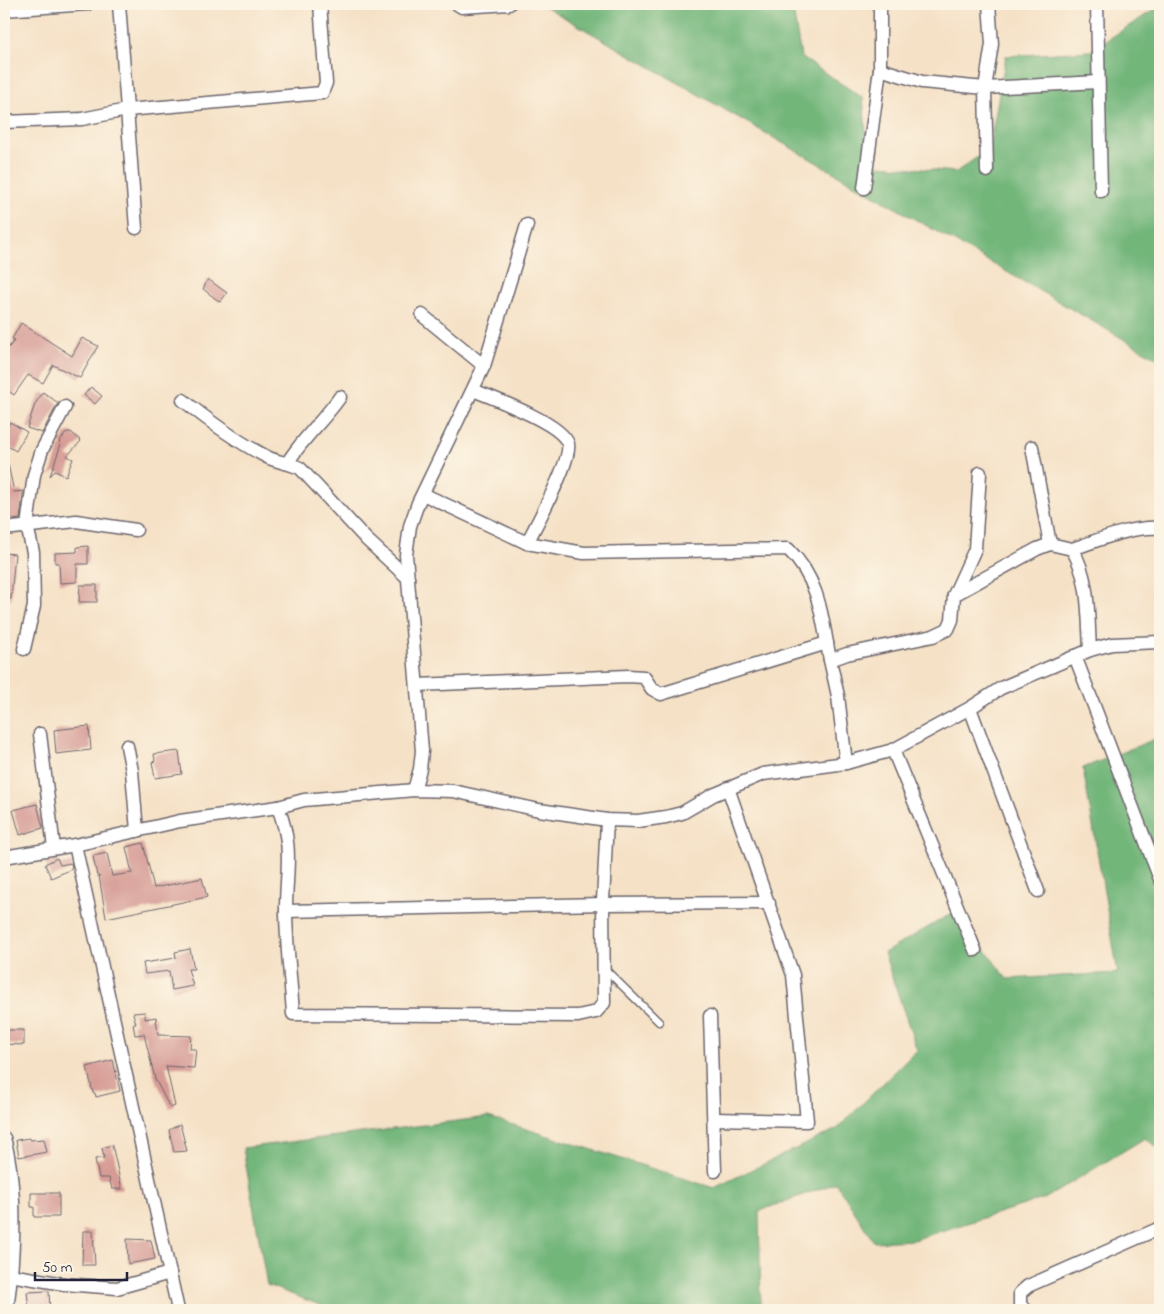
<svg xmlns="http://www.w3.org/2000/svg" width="1164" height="1314" font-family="'Indie Flower',sans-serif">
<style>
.forest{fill:#72b67a;stroke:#4a6c5a}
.building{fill:#d69b95}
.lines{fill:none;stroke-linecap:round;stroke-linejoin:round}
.service-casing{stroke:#6c656c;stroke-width:9}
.minor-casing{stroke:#6c656c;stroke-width:15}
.service{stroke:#fff;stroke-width:6}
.minor{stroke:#fff;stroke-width:12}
</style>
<rect width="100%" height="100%" fill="#fcf5e5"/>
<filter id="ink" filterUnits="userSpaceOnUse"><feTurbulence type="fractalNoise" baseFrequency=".02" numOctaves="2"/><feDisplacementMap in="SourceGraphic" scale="10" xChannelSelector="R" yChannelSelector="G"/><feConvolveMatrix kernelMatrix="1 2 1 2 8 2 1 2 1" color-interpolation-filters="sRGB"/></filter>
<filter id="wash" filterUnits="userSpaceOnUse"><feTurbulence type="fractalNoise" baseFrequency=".0096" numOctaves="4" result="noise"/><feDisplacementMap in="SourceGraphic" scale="20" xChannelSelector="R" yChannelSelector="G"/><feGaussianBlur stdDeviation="1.12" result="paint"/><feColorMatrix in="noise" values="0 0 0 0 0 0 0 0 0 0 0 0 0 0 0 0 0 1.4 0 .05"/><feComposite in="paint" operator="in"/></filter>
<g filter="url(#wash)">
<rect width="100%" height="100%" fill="#f5e1c6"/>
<g class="forest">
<polygon points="541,4 792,4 801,57 863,98 869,164 956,172 989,149 1006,56 1090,51 1160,6 1160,360"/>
<polygon points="1160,737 1160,1149 1145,1138 1046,1198 913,1240 874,1242 836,1183 759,1211 761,1310 333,1310 267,1285 243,1148 488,1117 714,1188 837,1129 917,1050 884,953 956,911 1007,979 1118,973 1083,768"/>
</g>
<g id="blocks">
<g class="building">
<polygon points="208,279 227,293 220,302 203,289"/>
<polygon points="21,323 72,356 82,338 98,346 80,378 53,365 43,383 28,375 14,395 4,388 4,353 15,340 12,339"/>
<polygon points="91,387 102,396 95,404 84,395"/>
<polygon points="43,392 58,403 42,433 27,428 35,404"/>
<polygon points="10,422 27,432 16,451 4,444 4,434"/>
<polygon points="67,432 71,432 81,441 67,456 73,459 66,476 55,471 50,476 61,444 59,442"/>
<polygon points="8,464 14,492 23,491 23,494 20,519 6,521 4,465"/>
<polygon points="88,546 88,564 77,564 77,582 60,583 59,563 55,563 55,553 77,552 77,547"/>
<polygon points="4,553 15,554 11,599 4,598"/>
<polygon points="80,585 97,585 97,602 79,602"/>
<polygon points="89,726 91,750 56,754 54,730"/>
<polygon points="179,751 182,774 155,778 152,762 155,761 154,754"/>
<polygon points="37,804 43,828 20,835 13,810"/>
<polygon points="143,843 154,888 202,878 207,897 106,918 99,876 97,876 93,856 107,853 112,876 132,873 126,847"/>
<polygon points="57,858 60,865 71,863 72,869 51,878 45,864"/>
<polygon points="190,949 194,969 188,969 193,986 172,990 169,971 145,974 143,963 176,958 175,952"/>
<polygon points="145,1012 145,1019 156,1017 158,1035 191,1036 190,1049 196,1049 194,1068 166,1066 175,1106 170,1108 155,1079 144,1034 135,1035 133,1024 136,1024 133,1013"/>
<polygon points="4,1030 24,1030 24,1045 4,1044"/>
<polygon points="113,1060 120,1091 96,1097 95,1093 93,1093 87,1067"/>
<polygon points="180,1124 187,1151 174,1152 169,1130"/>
<polygon points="30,1138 30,1140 44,1139 47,1152 19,1157 16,1140"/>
<polygon points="112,1145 122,1189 112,1189 109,1178 99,1178 95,1159 104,1158 102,1148"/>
<polygon points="31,1193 59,1193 59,1217 34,1217 34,1207 31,1207"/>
<polygon points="83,1231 93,1231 95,1265 82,1265"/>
<polygon points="127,1239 151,1240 155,1259 128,1264"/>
<polygon points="49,1291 50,1310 29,1310 27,1292"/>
</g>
</g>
</g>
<g filter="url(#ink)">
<use href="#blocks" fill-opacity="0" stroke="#6c656c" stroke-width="1"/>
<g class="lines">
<g class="service-casing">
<polyline id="service" points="605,969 659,1022"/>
</g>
<g class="minor-casing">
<g id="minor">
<polyline points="119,4 136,228"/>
<polyline points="457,4 462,7 509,4"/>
<polyline points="1097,4 1101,191"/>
<polyline points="4,10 87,4"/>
<polyline points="880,69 922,82 985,88 992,44 989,4"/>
<polyline points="4,122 82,119 127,110 322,93 326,83 320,4"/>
<polyline points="987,171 985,88 1098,82"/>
<polyline points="864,188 880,69 880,4"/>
<polyline points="422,315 484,366"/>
<path d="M473,390C493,398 563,424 568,444C572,460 536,525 527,543"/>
<path d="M183,400C210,422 236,441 267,457C277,462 289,463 300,468L366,539L408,578"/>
<polyline points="1032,447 1050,544"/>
<path d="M288,462C303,438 324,420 340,397"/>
<path d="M423,494L527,543L584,553L788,549C820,580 822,618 830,660"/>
<polyline points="4,529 76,521 136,530"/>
<path d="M1072,549C1099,540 1131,526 1160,528"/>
<path d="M954,595L1037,549L1050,544L1072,549C1090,578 1088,618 1090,650"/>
<polyline points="24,649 34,606 33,552 27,526 34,475 42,450 65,407"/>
<polyline points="1075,656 1160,879"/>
<polyline points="418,685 628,676 644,677 652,689 661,694 827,643"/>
<polyline points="970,708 1038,891"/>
<polyline points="40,734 54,848"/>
<polyline points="127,746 132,771 137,831"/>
<polyline points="893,750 975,950"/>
<polyline points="846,763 838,696 830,660 847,654 933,636 948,629 952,620 954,595 975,549 980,473"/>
<polyline points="414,790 420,769 422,751 406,555 410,526 418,503 484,366 527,225"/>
<path d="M278,807C294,849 286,868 286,910C286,944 291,980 293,1014L578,1016L596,1012L604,1003L603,901L607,820"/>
<polyline points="75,845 178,1310"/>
<polyline points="4,857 75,845 180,821 278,807 304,800 414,790 453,791 539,810 607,820 638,821 666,817 682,813 713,795 763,774 846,763 893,750 970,708 1001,688 1090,650 1112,644 1160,642"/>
<polyline points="286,911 603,904 769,903"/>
<polyline points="710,1016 715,1171"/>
<polyline points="714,1119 807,1121 793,975 728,788"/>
<path d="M4,1138C18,1190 14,1257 7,1310"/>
<polyline points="10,1275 64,1284 117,1288 170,1273"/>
<polyline points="1026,1310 1020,1305 1020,1293 1028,1286 1160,1228"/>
</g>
</g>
<use href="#service" class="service"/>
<use href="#minor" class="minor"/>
</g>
</g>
<rect width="1164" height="1314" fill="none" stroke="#fcf5e5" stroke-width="20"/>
<path d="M35 1272v8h92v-8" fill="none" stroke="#22223b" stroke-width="2.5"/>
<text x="42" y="1272" font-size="15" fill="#22223b" stroke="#fcf5e5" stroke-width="4" paint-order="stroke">50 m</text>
</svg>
